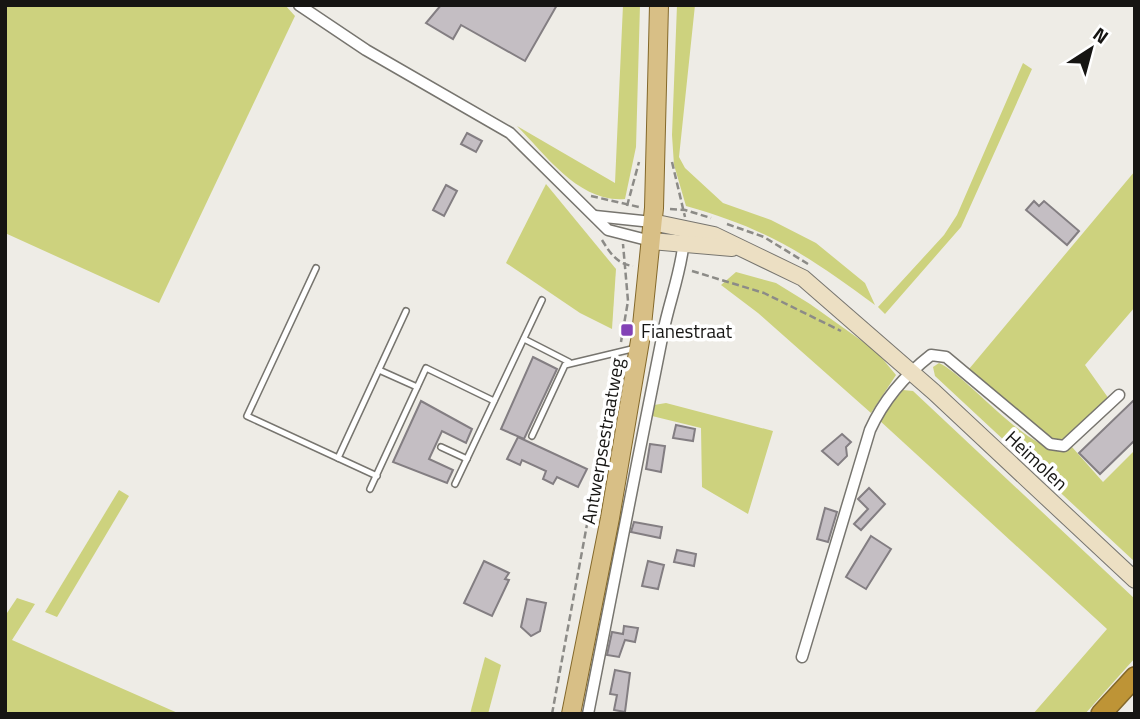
<svg xmlns="http://www.w3.org/2000/svg" width="1140" height="719" font-family="'Titillium Web',sans-serif">
<style>
.green{fill:#cdd27e}
.building{fill:#c4bec3;stroke:#837e82;stroke-width:2}
.lines{fill:none;stroke-linecap:round;stroke-linejoin:round}
.lane-casing{stroke:#77756f;stroke-width:8}
.street-casing{stroke:#77756f;stroke-width:13}
.secondary-casing{stroke:#77756f;stroke-width:18}
.primary-casing{stroke:#83682a;stroke-width:20}
.highway-casing{stroke:#83682a;stroke-width:22}
.path{stroke:#8c8b87;stroke-width:2.5;stroke-dasharray:7 3.5;stroke-linecap:butt}
.lane{stroke:#fff;stroke-width:5}
.street{stroke:#fff;stroke-width:10}
.secondary{stroke:#ecdfc3;stroke-width:16}
.primary{stroke:#d8bf86;stroke-width:18}
.highway{stroke:#be9436;stroke-width:19}
.poi-dot{fill:#8342b6;stroke:#fff;stroke-width:2.5}
.labels{text-anchor:middle;dominant-baseline:central;stroke-width:7;stroke-linejoin:round;paint-order:stroke}
.poi-label{font-size:19px;fill:#161513;stroke:#fff;text-anchor:start}
.street-label{font-size:19px;fill:#161513;stroke:#fff}
</style>
<rect width="100%" height="100%" fill="#eeece6"/>
<g class="green">
<polygon points="5,5 285,5 295,16 159,303 5,233"/>
<path d="M623,5H640L636,147L625,199C579,203 546,155 517,126L615,183Z"/>
<path d="M677,5H695L679,157L685,168L723,203L771,220L816,243L865,283L875,305C807,255 768,229 686,206L674,165L672,135Z"/>
<polygon points="1023,63 1032,69 961,227 885,314 878,307 944,235 957,215"/>
<polygon points="1135,171 1135,307 1085,365 1109,399 1061,443 1055,442 969,369"/>
<polygon points="546,184 616,269 612,329 580,313 506,263"/>
<polygon points="736,272 776,283 810,304 876,351 896,375 871,413 758,313 721,285"/>
<path d="M939,363C969,376 1040,468 1072,447L1103,482L1135,450V562L935,376L933,367Z"/>
<polygon points="903,390 913,391 1135,599 1135,658 1085,714 1033,714 1107,629 879,420"/>
<polygon points="666,403 773,431 748,514 702,487 701,428 652,416 654,405"/>
<polygon points="119,490 129,496 57,617 45,612"/>
<polygon points="17,598 35,604 12,640 180,714 5,714 5,616"/>
<polygon points="485,657 501,665 488,714 470,714"/>
</g>
<g class="building">
<polygon points="441,5 557,5 525,61 461,25 453,39 426,23"/>
<polygon points="467,133 482,141 476,152 461,144"/>
<polygon points="446,185 457,191 444,216 433,210"/>
<polygon points="1034,201 1039,206 1044,201 1079,231 1067,245 1026,210"/>
<polygon points="533,357 557,369 524,439 501,429"/>
<polygon points="1135,399 1135,440 1100,474 1079,453"/>
<polygon points="421,401 472,429 466,443 442,431 429,459 453,470 447,483 393,462"/>
<polygon points="676,425 695,429 693,441 673,438"/>
<polygon points="842,434 851,442 846,447 847,456 838,465 822,451"/>
<polygon points="518,437 587,469 578,487 557,477 553,484 543,479 546,471 522,460 520,465 507,459"/>
<polygon points="650,444 665,446 661,472 646,469"/>
<polygon points="869,488 885,504 861,530 854,524 868,509 858,499"/>
<polygon points="825,508 837,512 828,542 817,539"/>
<polygon points="634,522 662,527 660,538 631,532"/>
<polygon points="871,536 891,549 866,589 846,577"/>
<polygon points="677,550 696,554 694,566 674,562"/>
<polygon points="484,561 509,573 505,579 509,580 492,616 464,603"/>
<polygon points="648,561 664,565 658,589 642,586"/>
<polygon points="527,599 546,603 540,631 531,636 521,627"/>
<polygon points="624,626 638,628 635,642 625,640 619,657 607,655 612,632 623,634"/>
<polygon points="615,670 630,673 625,712 614,710 617,695 610,694"/>
</g>
<g class="lines">
<g class="lane-casing">
<g id="lane">
<polyline points="316,268 247,416 377,476"/>
<polyline points="524,339 569,362"/>
<polyline points="379,370 417,387"/>
<polyline points="532,436 565,365 636,348"/>
<polyline points="441,447 467,459"/>
<polyline points="338,458 406,311"/>
<polyline points="455,484 542,300"/>
<polyline points="370,489 426,368 494,401"/>
</g>
</g>
<g class="street-casing">
<g id="street">
<polyline points="299,5 366,50 510,133 608,230 651,241"/>
<polyline points="595,216 652,222"/>
<path d="M802,657L870,430C884,399 904,376 931,355L946,357L1050,444L1064,446L1119,395"/>
<path d="M588,714C612,587 638,460 663,333C669,302 681,273 684,240"/>
</g>
</g>
<g class="secondary-casing">
<g id="secondary">
<polyline points="652,222 714,235 803,278 934,392 1135,580"/>
<polyline points="651,241 732,248"/>
</g>
</g>
<g class="primary-casing">
<polyline id="primary" points="571,714 610,518 641,335 654,208 659,5"/>
</g>
<g class="highway-casing">
<polyline id="highway" points="1101,714 1135,677"/>
</g>
<g class="path">
<polyline points="672,162 685,217"/>
<polyline points="591,196 639,207"/>
<polyline points="627,206 639,162"/>
<polyline points="670,209 685,210 711,218"/>
<polyline points="727,224 764,237 808,264"/>
<path d="M602,240C610,253 617,264 633,266"/>
<polyline points="692,271 764,293 841,331"/>
<polyline points="621,342 628,301 623,244"/>
<polyline points="552,714 617,362"/>
</g>
<use href="#lane" class="lane"/>
<use href="#street" class="street"/>
<use href="#secondary" class="secondary"/>
<use href="#primary" class="primary"/>
<use href="#highway" class="highway"/>
</g>
<rect class="poi-dot" x="620" y="323" width="14" height="14" rx="3.5"/>
<g class="labels">
<g class="poi-label">
<text x="641" y="330">Fianestraat</text>
</g>
<g class="street-label">
<text transform="translate(602 441) rotate(-80)">Antwerpsestraatweg</text>
<text transform="translate(1037 460) rotate(43)">Heimolen</text>
</g>
</g>
<rect width="1140" height="719" fill="none" stroke="#161513" stroke-width="14"/>
<g transform="translate(1091 49) rotate(36)" stroke="#ffffff" stroke-width="5" paint-order="stroke">
<path d="M0-5L12 26L0 18L-12 26Z" fill="#161513"/>
<text y="-10" font-size="19" font-weight="bold" text-anchor="middle" fill="#161513">N</text>
</g>
</svg>
